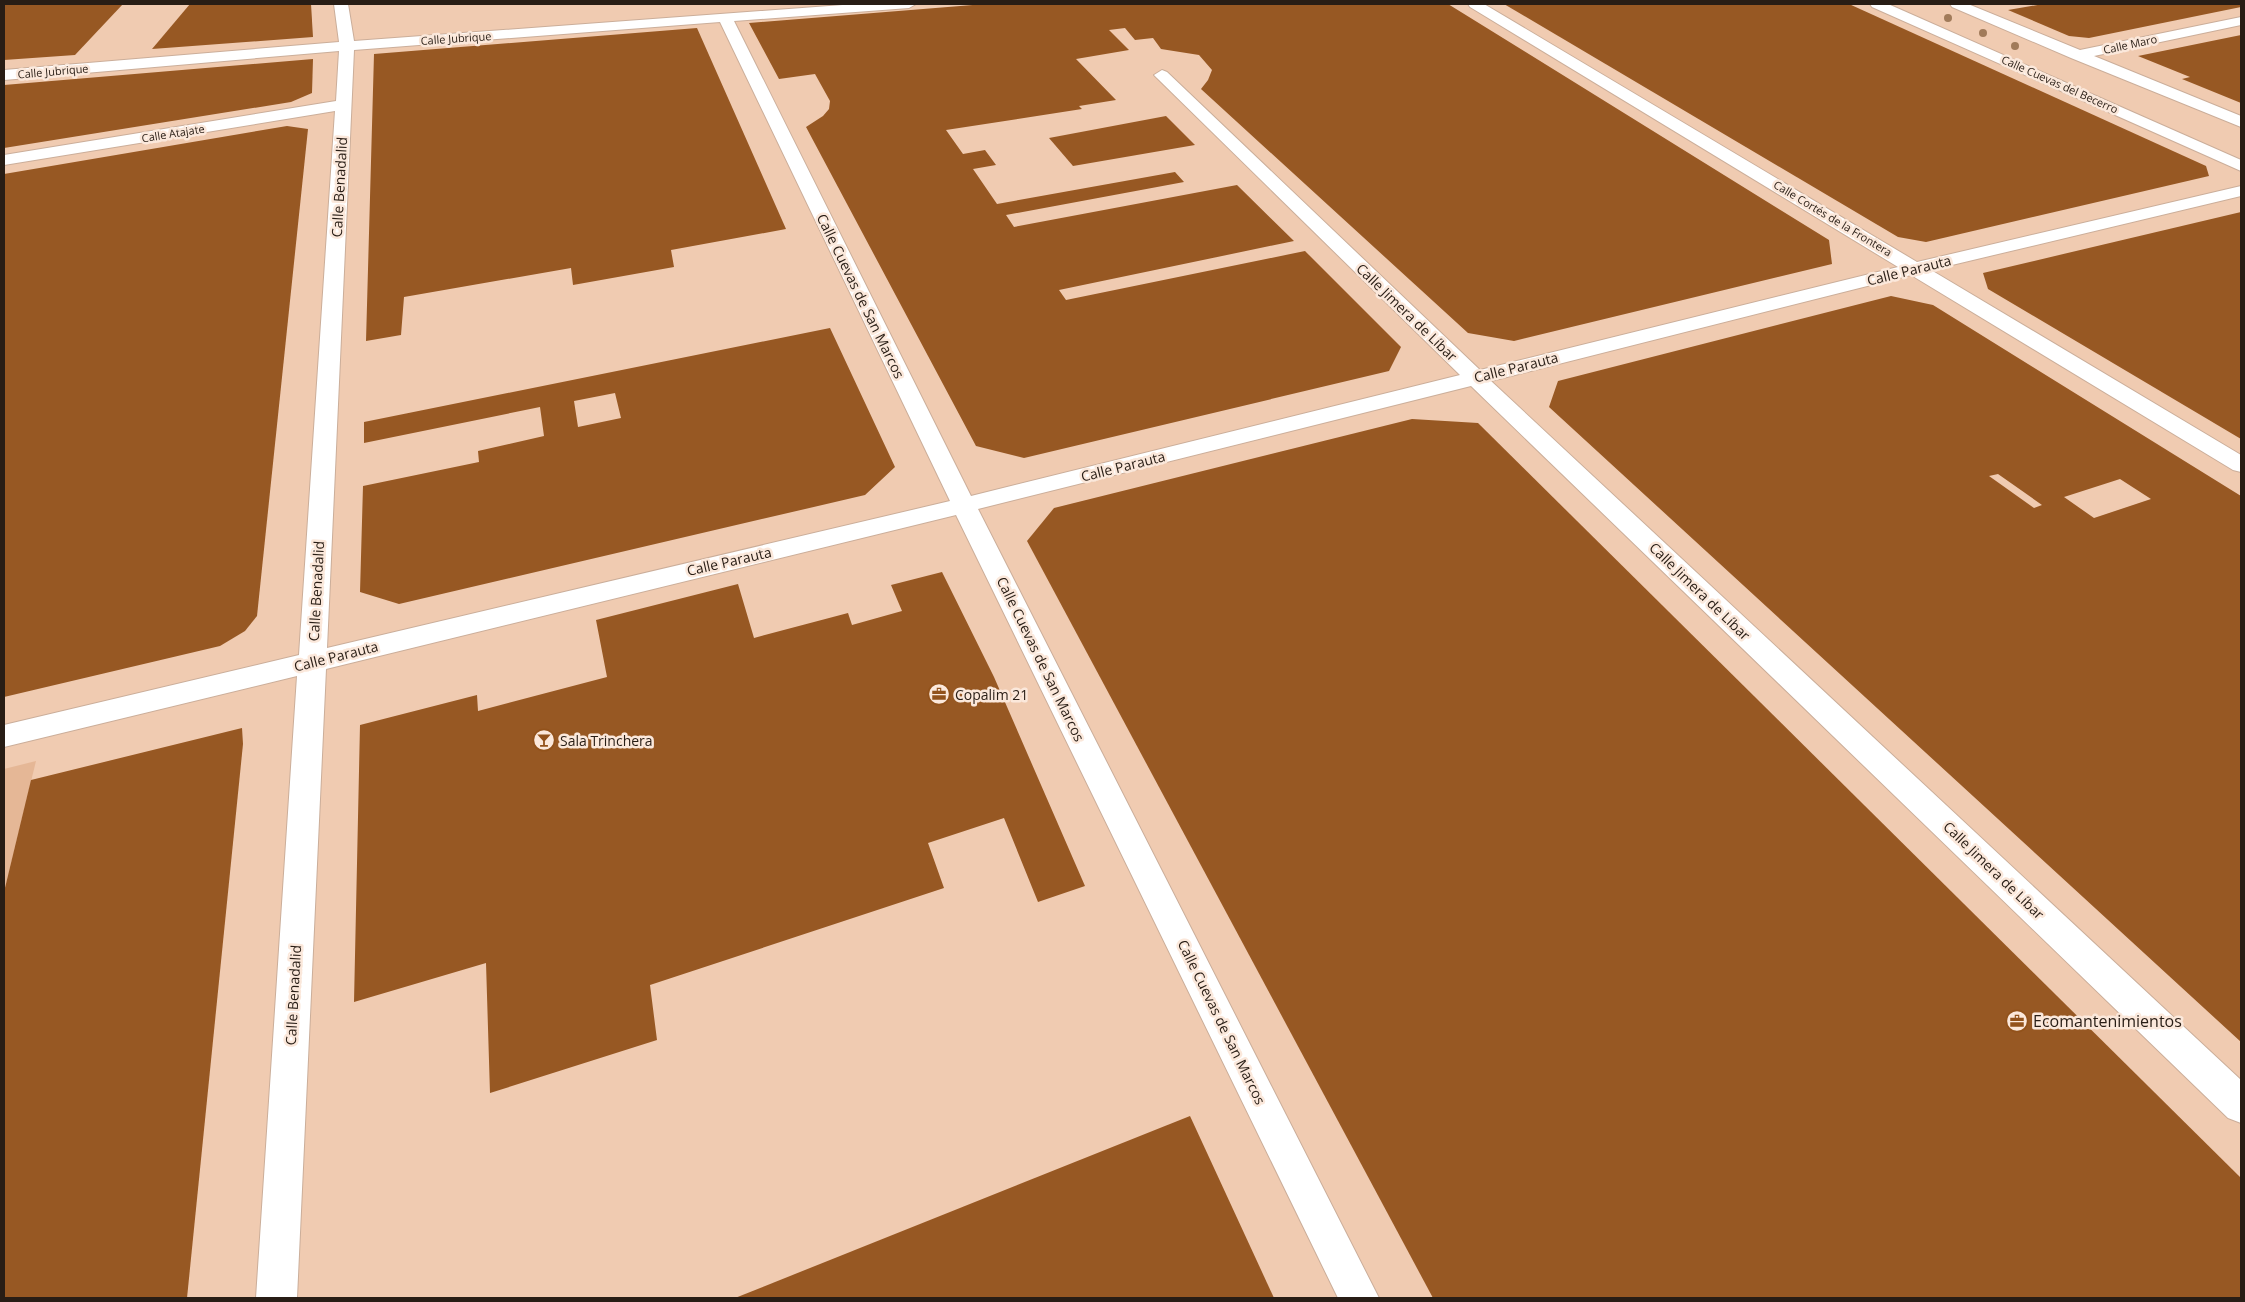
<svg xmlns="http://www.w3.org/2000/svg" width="2245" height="1302" font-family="'Open Sans',sans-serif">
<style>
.built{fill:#f0cbb1}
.green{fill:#e5b796}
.building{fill:#975823;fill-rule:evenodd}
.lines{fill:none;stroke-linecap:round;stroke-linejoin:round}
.minor-casing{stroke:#cbae9a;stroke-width:2}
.minor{fill:#fff;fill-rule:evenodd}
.tree{fill:#a17b5a}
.labels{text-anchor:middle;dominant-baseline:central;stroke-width:5;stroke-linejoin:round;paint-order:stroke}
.far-street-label{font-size:11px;fill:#281d15;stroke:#fbe8db}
.street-label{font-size:14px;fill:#281d15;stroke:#fbe8db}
.poi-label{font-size:14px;fill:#281d15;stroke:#fbe8db;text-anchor:start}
.near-poi-label{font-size:16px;fill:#281d15;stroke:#fbe8db;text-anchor:start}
</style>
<rect width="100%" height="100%" fill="#f7d8c3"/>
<rect class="built" x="4" y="4" width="2237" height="1294"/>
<polygon class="green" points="36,761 4,892 4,769"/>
<g class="building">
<polygon points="4,4 123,4 75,55 4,60"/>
<polygon points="190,4 311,4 313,37 152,49"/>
<polygon points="985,4 1448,4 1829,240 1832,264 1514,341 1468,333 1201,89 1208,80 1212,70 1199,55 1161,49 1153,38 1135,40 1125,28 1109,30 1129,50 1076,59 1116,100 1079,106 1082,109 946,130 963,154 985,150 996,165 973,169 997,204 1175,172 1184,182 1006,215 1014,227 1237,185 1294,241 1059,290 1066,300 1305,251 1401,347 1389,371 1024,458 976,446 806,127 823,116 829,109 830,101 815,74 779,79 749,23"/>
<polygon points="1504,4 1849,4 2206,166 2209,176 1926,242 1898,237"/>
<polygon points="2043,4 2241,4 2241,7 2089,38 2069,36 2008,10"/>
<polygon points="697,28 786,229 671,250 674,267 573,285 571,268 404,297 401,335 366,341 374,54"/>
<polygon points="2241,35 2241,103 2182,79 2190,77 2138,56"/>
<polygon points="313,59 312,93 291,102 4,148 4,85"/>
<polygon points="1166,116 1195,145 1073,166 1049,138"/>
<polygon points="287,126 308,129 257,616 245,631 220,646 4,697 4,174"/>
<polygon points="2241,212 2241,439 1988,289 1983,273"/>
<path d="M1891,296L1933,305L2241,496V1042L1549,407L1558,381ZM1998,474L2042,505L2034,508L1989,476ZM2120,479L2151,499L2094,518L2064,497Z"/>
<path d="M830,328L895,467L865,495L399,604L360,592L363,486L479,462L478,451L544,436L540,407L364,443V422ZM615,393L621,418L578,427L574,401Z"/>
<polygon points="1412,419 1478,423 2241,1178 2241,1298 1433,1298 1027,541 1054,508"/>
<polygon points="942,572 994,677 1085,886 1038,902 1004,818 928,843 944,888 650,985 657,1040 490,1093 486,963 354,1002 360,725 477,695 478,711 607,677 596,620 738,584 754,638 848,613 852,625 902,611 891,585"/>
<polygon points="242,728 243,744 187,1298 4,1298 4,892 31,780"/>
<polygon points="1190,1116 1274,1298 735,1298"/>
</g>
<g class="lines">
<g class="minor-casing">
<g id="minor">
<path d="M334,4H348L354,41L856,4H916L909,8L734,21L971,496L1460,375L1157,78L1154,75L1162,70L1167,72L1480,370L1898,267L1470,7L1468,4H1484L1917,262L2241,186V196L1931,270L2241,455V472L2233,470L1911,275L1491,381L2241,1080V1123L2228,1118L1471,386L978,509L1379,1298H1338L956,515L326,669L297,1298H256L297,676L4,747V725L299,655L335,111L4,165V155L336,101L339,51L4,80V70L339,42ZM720,22L950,501L327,648L354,50Z"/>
<polygon points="1870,4 1888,4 2241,160 2241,171 1872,7"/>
<polygon points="1950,4 1968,4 2080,50 2241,17 2241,25 2094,56 2241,116 2241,127 2071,58 1952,7"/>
</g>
</g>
<use href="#minor" class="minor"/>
</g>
<g class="tree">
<circle cx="1948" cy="18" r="4"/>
<circle cx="1983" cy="33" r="4"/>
<circle cx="2015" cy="46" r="4"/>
</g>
<defs>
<g id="office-ring" transform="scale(1.125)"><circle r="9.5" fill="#fbe8db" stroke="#92521b" stroke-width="1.5"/><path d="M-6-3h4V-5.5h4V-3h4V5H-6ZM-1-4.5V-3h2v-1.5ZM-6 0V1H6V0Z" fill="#92521b"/></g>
<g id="bar-ring" transform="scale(1.125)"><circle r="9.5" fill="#fbe8db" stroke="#92521b" stroke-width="1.5"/><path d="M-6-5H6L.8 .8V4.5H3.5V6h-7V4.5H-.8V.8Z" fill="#92521b"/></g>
</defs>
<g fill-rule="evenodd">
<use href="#office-ring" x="939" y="694"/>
<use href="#bar-ring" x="544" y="740"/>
<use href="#office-ring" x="2017" y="1021"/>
</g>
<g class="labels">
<g class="far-street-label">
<text transform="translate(456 38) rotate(-4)">Calle Jubrique</text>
<text transform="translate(2130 44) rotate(-12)">Calle Maro</text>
<text transform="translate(53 71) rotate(-5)">Calle Jubrique</text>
<text transform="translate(2060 84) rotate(24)">Calle Cuevas del Becerro</text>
<text transform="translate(173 133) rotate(-9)">Calle Atajate</text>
<text transform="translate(1833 218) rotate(31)">Calle Cortés de la Frontera</text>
</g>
<g class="street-label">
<text transform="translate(339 187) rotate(-87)">Calle Benadalid</text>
<text transform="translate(1909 270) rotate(-14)">Calle Parauta</text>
<text transform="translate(861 296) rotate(64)">Calle Cuevas de San Marcos</text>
<text transform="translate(1407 312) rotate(44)">Calle Jimera de Líbar</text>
<text transform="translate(1516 367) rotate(-14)">Calle Parauta</text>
<text transform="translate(1123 466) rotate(-14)">Calle Parauta</text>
<text transform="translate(729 561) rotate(-13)">Calle Parauta</text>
<text transform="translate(316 591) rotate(-87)">Calle Benadalid</text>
<text transform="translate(1700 591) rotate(44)">Calle Jimera de Líbar</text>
<text transform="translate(336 656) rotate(-14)">Calle Parauta</text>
<text transform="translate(1041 659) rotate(64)">Calle Cuevas de San Marcos</text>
<text transform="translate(1994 870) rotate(44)">Calle Jimera de Líbar</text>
<text transform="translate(293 995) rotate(-87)">Calle Benadalid</text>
<text transform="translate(1222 1022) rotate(64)">Calle Cuevas de San Marcos</text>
</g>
<g class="poi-label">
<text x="955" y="694">Copalim 21</text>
<text x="560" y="740">Sala Trinchera</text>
</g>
<g class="near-poi-label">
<text x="2033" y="1021">Ecomantenimientos</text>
</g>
</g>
<rect width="2245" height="1302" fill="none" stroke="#281d15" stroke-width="10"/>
</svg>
